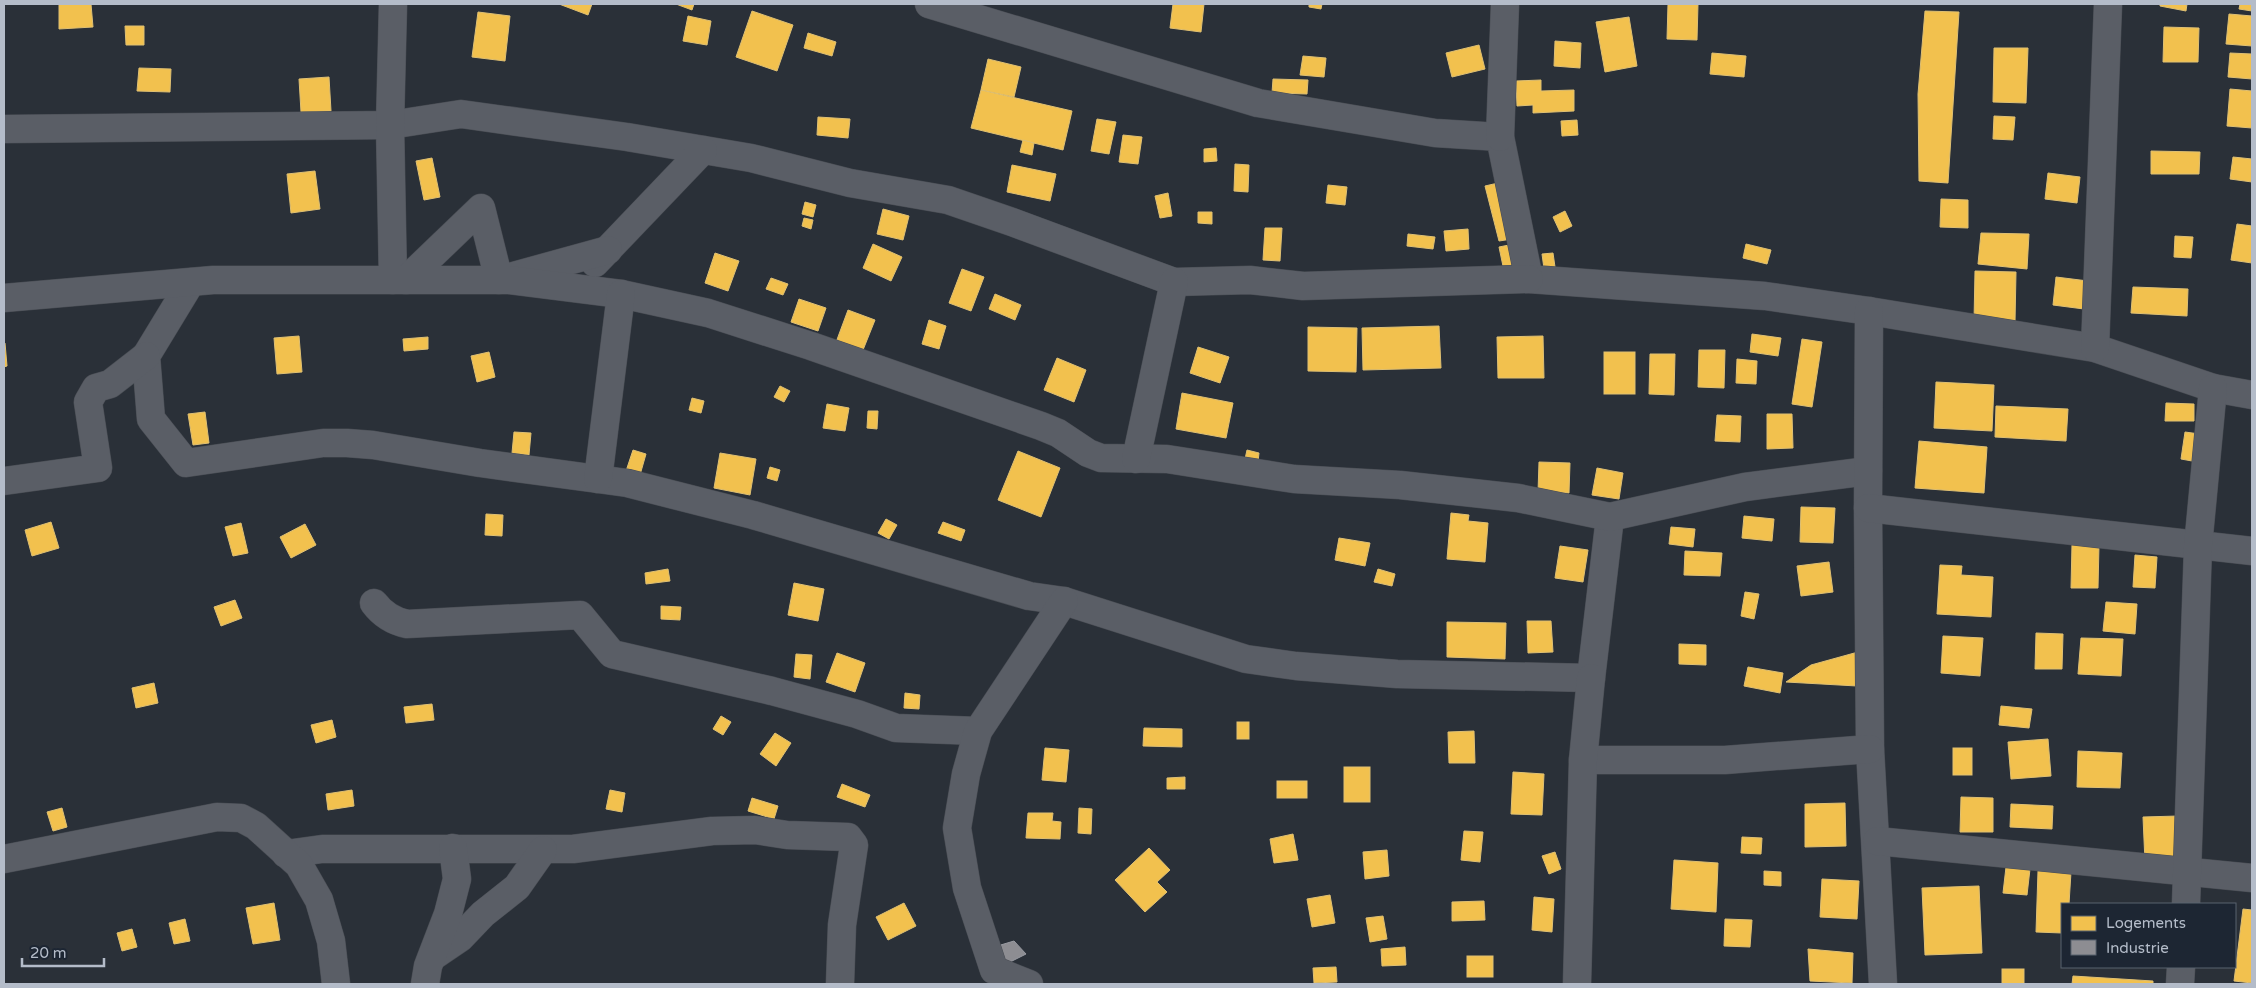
<svg xmlns="http://www.w3.org/2000/svg" width="2256" height="988" font-family="'Varela Round',sans-serif">
<style>
.homes{fill:#f2c14e;stroke:#dfc073}
.industry{fill:#8d8d92;stroke:#999ba2}
.lines{fill:none;stroke-linecap:round;stroke-linejoin:round}
.street-casing{stroke:#484c53;stroke-width:29}
.street{stroke:#5a5e66;stroke-width:28}
</style>
<rect width="100%" height="100%" fill="#2a3038"/>
<g class="homes">
<polygon points="59,4 91,4 93,27 59,29"/>
<polygon points="559,4 592,4 588,15"/>
<polygon points="676,4 694,4 692,10"/>
<polygon points="1173,4 1204,4 1201,32 1170,28"/>
<polygon points="1309,4 1322,4 1321,9 1309,7"/>
<polygon points="1668,4 1698,4 1697,40 1667,39"/>
<polygon points="2160,4 2187,4 2186,11 2160,6"/>
<polygon points="2240,4 2252,4 2252,11 2239,9"/>
<polygon points="752,11 793,25 777,71 736,57"/>
<polygon points="1925,11 1959,12 1948,183 1919,181 1918,94"/>
<polygon points="478,12 510,16 505,61 472,57"/>
<polygon points="2229,14 2252,16 2252,46 2226,44"/>
<polygon points="688,16 711,21 707,45 683,41"/>
<polygon points="1629,17 1637,66 1605,72 1596,22"/>
<polygon points="125,26 144,26 144,45 126,45"/>
<polygon points="2164,27 2199,28 2198,62 2163,62"/>
<polygon points="808,33 836,42 832,56 804,48"/>
<polygon points="1555,41 1581,43 1580,68 1554,66"/>
<polygon points="1479,45 1485,69 1452,77 1446,53"/>
<polygon points="1994,48 2028,48 2026,103 1993,102"/>
<polygon points="1712,53 1746,56 1744,77 1710,74"/>
<polygon points="2230,53 2252,54 2252,79 2228,77"/>
<polygon points="1303,56 1326,58 1324,77 1300,75"/>
<polygon points="988,59 1021,67 1014,97 981,90"/>
<polygon points="139,68 171,69 170,92 137,91"/>
<polygon points="329,77 331,111 301,112 299,79"/>
<polygon points="1273,79 1308,80 1307,94 1272,93"/>
<polygon points="1541,80 1541,91 1574,90 1574,111 1533,113 1533,105 1517,106 1516,81"/>
<polygon points="2230,89 2252,91 2252,128 2227,126"/>
<polygon points="981,90 1072,111 1063,150 971,128"/>
<polygon points="1994,116 2015,117 2013,140 1993,139"/>
<polygon points="818,117 850,119 848,138 817,135"/>
<polygon points="1097,119 1116,122 1109,154 1091,151"/>
<polygon points="1577,120 1578,135 1562,136 1561,121"/>
<polygon points="1123,135 1142,137 1138,164 1119,162"/>
<polygon points="1023,140 1034,143 1032,155 1020,152"/>
<polygon points="1216,148 1217,161 1204,162 1204,149"/>
<polygon points="2151,151 2200,152 2199,174 2151,174"/>
<polygon points="2233,157 2252,159 2252,182 2230,179"/>
<polygon points="432,158 440,197 424,200 416,161"/>
<polygon points="1235,164 1249,165 1248,192 1234,191"/>
<polygon points="1012,165 1056,174 1050,201 1007,192"/>
<polygon points="315,171 320,209 291,213 287,174"/>
<polygon points="2048,173 2080,177 2077,203 2045,199"/>
<polygon points="1498,183 1512,239 1499,241 1485,186"/>
<polygon points="1328,185 1347,187 1345,205 1326,203"/>
<polygon points="1168,193 1172,216 1160,218 1155,196"/>
<polygon points="1941,199 1968,200 1968,228 1940,227"/>
<polygon points="805,202 816,205 813,217 802,214"/>
<polygon points="883,209 909,216 903,240 877,234"/>
<polygon points="1565,211 1572,226 1560,232 1553,217"/>
<polygon points="1198,212 1212,212 1212,224 1198,223"/>
<polygon points="804,218 813,220 811,229 802,226"/>
<polygon points="2237,224 2252,226 2252,263 2231,260"/>
<polygon points="1265,228 1282,228 1280,261 1263,260"/>
<polygon points="1468,229 1469,249 1446,251 1444,231"/>
<polygon points="1981,233 2029,234 2027,269 1978,264"/>
<polygon points="1408,234 1435,237 1433,249 1407,246"/>
<polygon points="2175,236 2193,237 2191,258 2174,257"/>
<polygon points="873,244 902,257 891,281 863,268"/>
<polygon points="1514,244 1519,268 1504,271 1499,247"/>
<polygon points="1746,244 1771,250 1767,264 1743,258"/>
<polygon points="715,253 739,261 728,291 705,283"/>
<polygon points="1553,253 1556,274 1545,276 1542,254"/>
<polygon points="962,269 984,277 971,311 949,303"/>
<polygon points="1975,271 2016,272 2015,322 1974,321"/>
<polygon points="2056,277 2088,281 2084,309 2053,305"/>
<polygon points="771,278 788,284 783,295 766,289"/>
<polygon points="2133,287 2188,289 2187,316 2131,313"/>
<polygon points="995,294 1021,305 1015,320 989,309"/>
<polygon points="799,299 826,308 818,331 791,322"/>
<polygon points="848,310 875,320 861,355 835,345"/>
<polygon points="929,320 946,326 939,349 922,344"/>
<polygon points="1439,326 1441,368 1363,370 1362,328"/>
<polygon points="1308,327 1357,328 1356,372 1308,371"/>
<polygon points="1752,334 1781,338 1778,356 1750,352"/>
<polygon points="299,336 302,372 277,374 274,338"/>
<polygon points="1543,336 1544,378 1498,378 1497,337"/>
<polygon points="428,337 428,349 404,351 403,339"/>
<polygon points="1802,339 1822,342 1812,407 1792,404"/>
<polygon points="4,343 5,343 7,366 4,367"/>
<polygon points="1198,347 1229,357 1220,383 1190,373"/>
<polygon points="1699,350 1725,350 1724,388 1698,387"/>
<polygon points="489,352 495,377 477,382 471,356"/>
<rect x="1604" y="352" width="31" height="42"/>
<polygon points="1650,354 1675,354 1674,395 1649,394"/>
<polygon points="1057,358 1086,370 1074,402 1044,390"/>
<polygon points="1737,359 1757,361 1756,384 1736,383"/>
<polygon points="1936,382 1994,385 1992,431 1934,428"/>
<polygon points="780,386 790,391 784,402 774,397"/>
<polygon points="1182,393 1233,403 1226,438 1176,429"/>
<polygon points="692,398 704,401 701,413 689,410"/>
<polygon points="2166,403 2194,404 2194,421 2165,421"/>
<polygon points="827,404 849,408 845,431 823,428"/>
<polygon points="1996,406 2068,409 2066,441 1995,437"/>
<polygon points="868,411 878,411 877,429 867,428"/>
<polygon points="205,412 209,443 193,445 188,414"/>
<polygon points="1767,414 1792,414 1793,448 1767,449"/>
<polygon points="1717,415 1741,416 1740,442 1715,441"/>
<polygon points="514,432 531,433 529,455 512,453"/>
<polygon points="2185,432 2207,435 2203,463 2181,459"/>
<polygon points="1919,441 1987,447 1984,493 1915,488"/>
<polygon points="633,450 646,454 640,475 626,471"/>
<polygon points="1247,450 1259,453 1258,462 1245,459"/>
<polygon points="1018,451 1060,468 1041,517 998,500"/>
<polygon points="720,453 756,459 750,495 714,488"/>
<polygon points="1539,462 1570,463 1569,493 1538,492"/>
<polygon points="770,467 780,470 777,481 767,478"/>
<polygon points="1597,468 1623,473 1619,499 1592,495"/>
<polygon points="1801,507 1835,508 1833,543 1800,542"/>
<polygon points="1451,513 1469,515 1468,521 1488,523 1485,562 1447,559"/>
<polygon points="486,514 503,515 502,536 485,535"/>
<polygon points="1744,516 1774,519 1772,541 1742,538"/>
<polygon points="886,519 897,525 889,539 878,533"/>
<polygon points="51,522 59,548 32,556 25,530"/>
<polygon points="943,522 965,530 961,541 938,533"/>
<polygon points="241,523 248,553 233,556 225,527"/>
<polygon points="305,524 316,545 291,558 280,537"/>
<polygon points="1671,527 1695,529 1693,547 1669,544"/>
<polygon points="1339,538 1370,543 1365,566 1335,560"/>
<polygon points="2072,544 2099,545 2098,588 2071,588"/>
<polygon points="1560,546 1588,550 1583,582 1555,578"/>
<polygon points="1685,551 1722,553 1720,576 1684,575"/>
<polygon points="2135,555 2157,557 2155,588 2133,587"/>
<polygon points="1829,562 1833,592 1801,596 1797,566"/>
<polygon points="1940,565 1962,566 1961,575 1993,577 1991,617 1937,614"/>
<polygon points="668,569 670,581 646,584 645,573"/>
<polygon points="1378,569 1395,574 1392,586 1374,582"/>
<polygon points="794,583 824,589 818,621 788,615"/>
<polygon points="1745,592 1759,594 1754,619 1741,616"/>
<polygon points="235,600 242,618 221,626 214,607"/>
<polygon points="2106,602 2137,604 2135,634 2103,631"/>
<polygon points="661,606 681,607 680,620 661,619"/>
<polygon points="1527,621 1551,621 1553,652 1528,653"/>
<polygon points="1447,622 1506,623 1505,659 1447,657"/>
<polygon points="2036,633 2063,634 2062,669 2035,669"/>
<polygon points="1943,636 1983,638 1980,676 1941,673"/>
<polygon points="2081,638 2123,639 2121,676 2078,674"/>
<polygon points="1679,644 1706,645 1706,665 1679,664"/>
<polygon points="1858,652 1857,686 1786,682 1811,665"/>
<polygon points="837,653 865,663 855,692 826,682"/>
<polygon points="796,654 812,655 810,679 794,677"/>
<polygon points="1748,667 1783,673 1780,693 1744,686"/>
<polygon points="154,683 158,703 136,708 132,688"/>
<polygon points="905,693 920,695 919,709 904,708"/>
<polygon points="432,704 434,720 406,723 404,707"/>
<polygon points="2001,706 2032,709 2029,728 1999,725"/>
<polygon points="721,716 731,722 723,735 713,729"/>
<polygon points="332,720 336,737 316,743 311,725"/>
<rect x="1237" y="722" width="12" height="17"/>
<polygon points="1144,728 1182,729 1182,747 1143,746"/>
<polygon points="1474,731 1475,763 1449,763 1448,732"/>
<polygon points="775,733 791,743 776,766 760,754"/>
<polygon points="2048,739 2051,776 2011,779 2008,742"/>
<polygon points="1045,748 1069,750 1066,782 1042,780"/>
<rect x="1953" y="748" width="19" height="27"/>
<polygon points="2078,751 2122,753 2120,788 2077,787"/>
<rect x="1344" y="767" width="26" height="35"/>
<polygon points="1513,772 1544,774 1542,815 1511,814"/>
<polygon points="1185,777 1185,789 1167,789 1167,778"/>
<rect x="1277" y="781" width="30" height="17"/>
<polygon points="842,784 870,795 865,807 837,797"/>
<polygon points="352,790 354,806 328,810 326,794"/>
<polygon points="610,790 625,793 622,812 606,809"/>
<polygon points="1961,797 1993,798 1993,832 1960,832"/>
<polygon points="752,798 778,806 774,819 748,811"/>
<polygon points="1845,803 1846,846 1805,847 1805,804"/>
<polygon points="2011,804 2053,806 2052,829 2010,827"/>
<polygon points="62,808 67,827 53,831 47,812"/>
<polygon points="1079,808 1092,809 1091,834 1078,833"/>
<polygon points="1028,813 1053,813 1052,821 1061,822 1060,839 1026,838"/>
<polygon points="2178,816 2179,861 2145,862 2143,817"/>
<polygon points="1464,831 1483,832 1480,862 1461,860"/>
<polygon points="1293,834 1298,860 1274,863 1270,839"/>
<polygon points="1742,837 1762,838 1761,854 1741,853"/>
<polygon points="1149,848 1170,870 1157,882 1167,892 1145,912 1115,880"/>
<polygon points="1387,850 1389,876 1365,879 1363,852"/>
<polygon points="1555,852 1561,869 1549,874 1542,856"/>
<polygon points="1674,860 1718,863 1716,912 1671,909"/>
<polygon points="2006,867 2030,869 2027,895 2003,893"/>
<polygon points="1764,871 1781,872 1781,886 1764,885"/>
<polygon points="2038,871 2071,872 2069,904 2062,904 2062,933 2036,932"/>
<polygon points="1822,879 1859,881 1857,919 1820,917"/>
<polygon points="1979,886 1982,953 1925,955 1922,888"/>
<polygon points="1330,895 1335,923 1312,927 1307,899"/>
<polygon points="1534,897 1554,899 1552,932 1532,930"/>
<polygon points="1484,901 1485,920 1452,921 1452,902"/>
<polygon points="274,903 280,940 253,944 246,908"/>
<polygon points="904,903 916,926 888,940 876,917"/>
<polygon points="2243,909 2252,910 2252,983 2234,981"/>
<polygon points="1383,916 1387,939 1370,942 1366,918"/>
<polygon points="185,919 190,941 174,944 169,923"/>
<polygon points="1725,919 1752,920 1750,947 1724,946"/>
<polygon points="132,929 137,947 122,951 117,933"/>
<polygon points="1405,947 1406,965 1382,966 1381,949"/>
<polygon points="1808,949 1853,953 1852,983 1810,981"/>
<rect x="1467" y="956" width="26" height="21"/>
<polygon points="1336,967 1337,982 1314,983 1313,968"/>
<rect x="2002" y="969" width="22" height="15"/>
<polygon points="2073,976 2153,981 2153,984 2072,984"/>
</g>
<polygon class="industry" points="1014,941 1026,954 1006,964 994,947"/>
<g class="lines">
<g class="street-casing">
<g id="street">
<polyline points="929,4 1258,103 1435,133 1500,137 1529,279 1765,296 1869,311 2095,348 2213,388 2252,395"/>
<polyline points="4,129 390,125 461,114 627,137 751,158 850,183 948,200 1012,222 1174,282 1250,280 1303,286 1529,279"/>
<polyline points="1500,137 1505,4"/>
<polyline points="595,263 703,150"/>
<polyline points="393,280 390,125 393,4"/>
<polyline points="406,280 481,208 499,280 608,250"/>
<polyline points="191,282 146,356 151,419 186,463 323,443 347,443 373,445 480,463 598,479 627,483 753,515 1029,596 1064,601 1246,659 1296,666 1397,674 1591,678 1610,517"/>
<polyline points="4,298 213,280 509,280 621,294 708,313 811,346 1041,426 1058,433 1088,453 1101,458 1167,459 1294,479 1400,485 1518,498 1610,517 1745,487 1868,471"/>
<polyline points="1869,311 1868,508 1870,749 1883,984"/>
<polyline points="2095,348 2108,4"/>
<polyline points="1136,459 1174,282"/>
<polyline points="598,479 621,294"/>
<polyline points="4,481 98,468 88,402 96,388 110,384 146,356"/>
<polyline points="1868,508 2252,551"/>
<path d="M374,603C383,615 393,621 407,624L580,615L612,654L772,691L857,714L896,728L978,731"/>
<polyline points="1583,760 1725,760 1870,749"/>
<polyline points="1877,841 2252,878"/>
<polyline points="286,854 322,849 573,849 712,831 755,830 787,835 848,837 854,845 842,925 840,984"/>
<polyline points="4,859 217,817 241,818 256,826 299,865 319,900 331,941 336,984"/>
<polyline points="2186,904 2198,546 2213,388"/>
<polyline points="432,957 460,938 483,914 517,887 543,850"/>
<polyline points="425,984 428,966 448,914 457,879 453,848"/>
<polyline points="1029,984 994,970 967,888 957,828 966,774 978,731 1064,601"/>
<polyline points="1577,984 1583,760 1591,678"/>
<polyline points="2180,984 2181,967"/>
</g>
</g>
<use href="#street" class="street"/>
</g>
<rect width="2256" height="988" fill="none" stroke="#b4bcc9" stroke-width="10"/>
<rect x="2061" y="903" width="175" height="65" fill="#1d2633" stroke="#59626f"/>
<rect x="2071" y="916" width="25" height="15" fill="#f2c14e" stroke="#59626f"/>
<text x="2106" y="928" font-size="15" fill="#b4bcc9">Logements</text>
<rect x="2071" y="940" width="25" height="15" fill="#8d8d92" stroke="#59626f"/>
<text x="2106" y="953" font-size="15" fill="#b4bcc9">Industrie</text>
<path d="M22 958v8h82v-8" fill="none" stroke="#b4bcc9" stroke-width="2.5"/>
<text x="30" y="958" font-size="15" fill="#b4bcc9" stroke="#1d2633" stroke-width="4" paint-order="stroke">20 m</text>
</svg>
